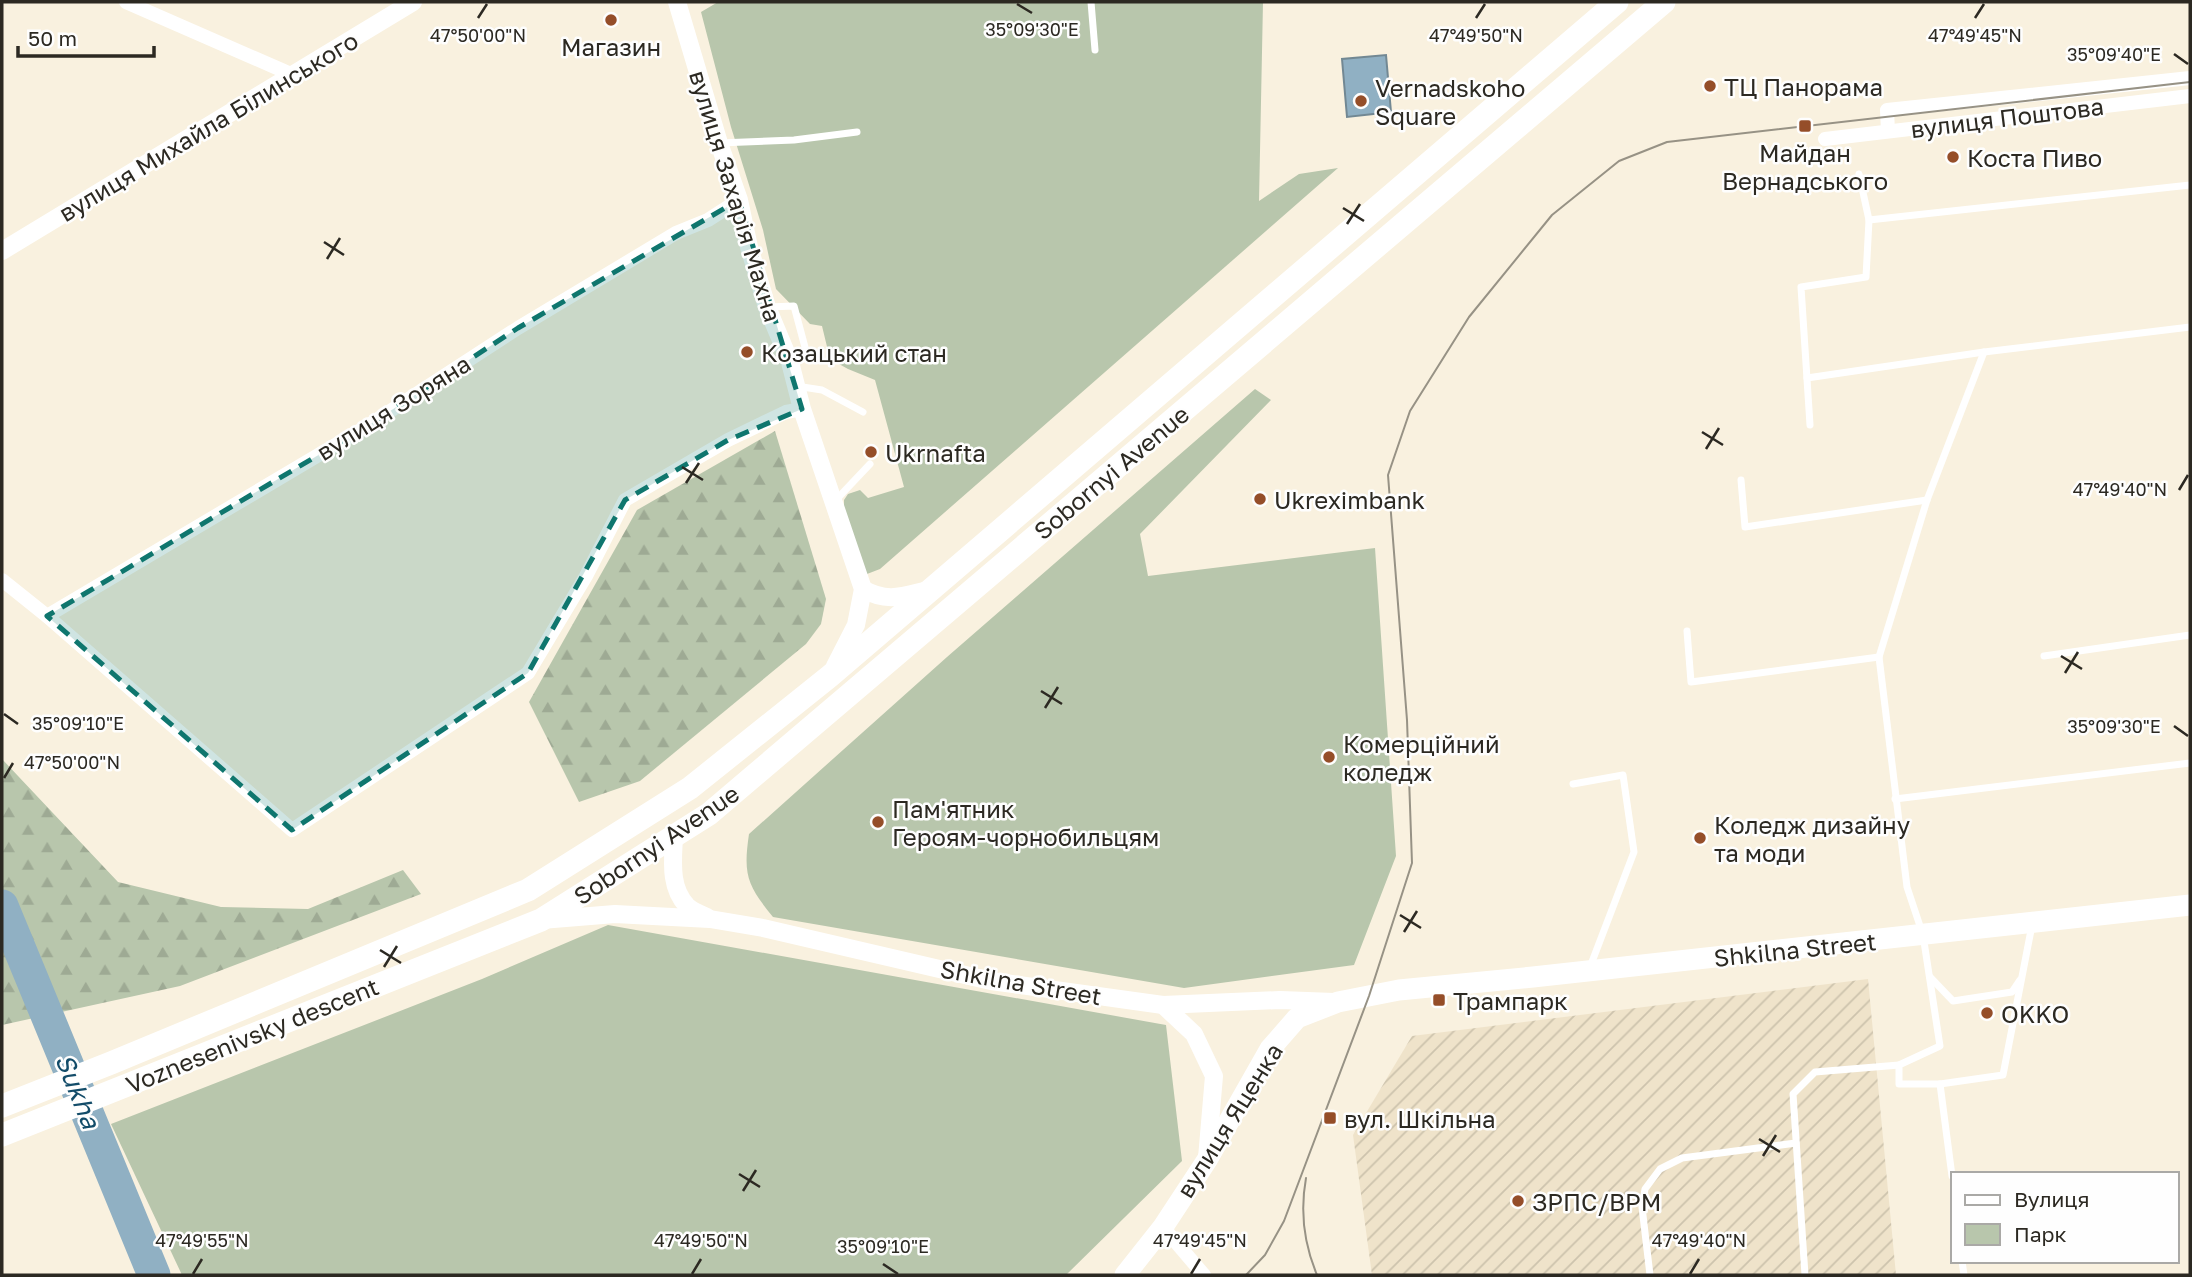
<svg xmlns="http://www.w3.org/2000/svg" width="2192" height="1277" font-family="'Golos Text',sans-serif">
<style>
.industrial{fill:url(#industrial-furrows)}
.forest{fill:url(#forest-firs)}
.park{fill:#b8c6ac}
.water{fill:#90b0c3;stroke:#728893;stroke-width:2}
.lines{fill:none;stroke-linecap:round;stroke-linejoin:round}
.river{stroke:#90b0c3;stroke-width:33}
.service{stroke:#fff;stroke-width:7}
.minor{stroke:#fff;stroke-width:14}
.tertiary{stroke:#fff;stroke-width:18}
.secondary{stroke:#fff;stroke-width:21}
.primary{stroke:#fff;stroke-width:23}
.tram{stroke:#979285;stroke-width:2}
.marked{fill:#0f766e;fill-opacity:0.2;stroke:#0f766e;stroke-width:5;stroke-dasharray:14 9;stroke-linejoin:round}
.ticks{fill:none;stroke:#2c2922;stroke-width:2.5}
.poi-dot{fill:#954e29;stroke:#fefefe;stroke-width:2.5}
.labels{text-anchor:middle;dominant-baseline:central;stroke-width:5;stroke-linejoin:round;paint-order:stroke}
.poi-label{font-size:24px;fill:#2c2922;stroke:#fefefe;text-anchor:start}
.street-label{font-size:24px;fill:#2c2922;stroke:#fefefe}
.water-label{font-size:26px;font-style:italic;fill:#134c69;stroke:#fefefe}
.ticks-label{font-size:18px;text-anchor:middle;fill:#2c2922;stroke:#fefefe;stroke-width:5;stroke-linejoin:round;paint-order:stroke}
</style>
<defs>
<pattern id="industrial-furrows" width="10" height="10" patternUnits="userSpaceOnUse" patternTransform="scale(1.75)"><rect width="10" height="10" fill="#efe3ca"/><path d="M-1 1l2-2M0 10L10 0M9 11l2-2" fill="none" stroke="#cdc3ad"/></pattern>
<pattern id="forest-firs" width="22" height="20" patternUnits="userSpaceOnUse" patternTransform="scale(1.75)"><rect width="22" height="20" fill="#b8c6ac"/><path d="M5 1l3.5 6h-7zM16 11l3.5 6h-7z" fill="#9eaa94"/></pattern>
</defs>
<rect width="100%" height="100%" fill="#f9f1df"/>
<polygon class="industrial" points="1868,979 1896,1275 1372,1275 1353,1135 1412,1036"/>
<g class="forest">
<polygon points="775,431 826,599 821,624 806,644 640,781 579,802 529,702 637,510"/>
<polygon points="2,759 118,882 221,907 308,909 403,870 421,894 180,986 2,1025"/>
</g>
<g class="park">
<polygon points="718,2 1263,2 1259,201 1299,174 1338,168 880,569 867,574 859,567 844,513 844,500 848,494 860,490 868,498 904,487 875,380 848,369 830,359 822,326 810,324 776,289 763,230 731,127 701,12"/>
<path d="M1255,389L1271,400L1140,534L1148,576L1375,548L1396,856L1354,965L1184,988L773,917C747,885 743,875 749,834L947,657Z"/>
<polygon points="608,925 1166,1025 1182,1161 1066,1275 182,1275 111,1124 482,979"/>
</g>
<polygon class="water" points="1386,55 1391,112 1347,117 1342,59"/>
<g class="lines">
<polyline class="river" points="2,906 154,1275"/>
<g class="service">
<polyline points="1091,2 1095,50"/>
<polyline points="719,143 794,140 857,132"/>
<polyline points="1869,220 2190,185"/>
<polyline points="769,307 794,306 806,351 791,361"/>
<polyline points="1807,378 1984,352 2190,327"/>
<polyline points="796,386 822,390 863,412"/>
<polyline points="1810,425 1801,287 1866,277 1869,220 1859,174"/>
<polyline points="1741,480 1745,527 1927,500"/>
<polyline points="835,501 870,464"/>
<polyline points="1687,631 1691,682 1879,657"/>
<polyline points="2044,656 2190,635"/>
<polyline points="1573,784 1623,775 1634,852 1590,967"/>
<polyline points="1895,799 2190,763"/>
<polyline points="1930,977 1953,1001 2012,992 2020,980"/>
<polyline points="1940,1084 2003,1075 2032,925"/>
<polyline points="1952,1176 1940,1084 1899,1084 1899,1065 1940,1046 1923,935 1907,887 1879,657 1927,500 1984,352"/>
<polyline points="1962,1261 1964,1275"/>
<polyline points="1650,1275 1642,1207 1645,1189 1660,1169 1682,1158 1796,1143"/>
<polyline points="1805,1275 1793,1094 1815,1072 1899,1065"/>
</g>
<g class="minor">
<polyline points="126,2 293,75"/>
<polyline points="1888,131 1887,110 2190,78"/>
<polyline points="1825,139 2190,96"/>
<polyline points="2,580 47,616 292,830 528,673 586,576 625,500 728,440 786,412 802,409"/>
<polyline points="47,616 364,428 518,328 676,233 708,220 739,200"/>
<polyline points="1163,1227 1204,1275"/>
</g>
<g class="tertiary">
<polyline points="677,2 719,143 739,200 749,247 767,307 790,362 802,409 863,589 856,625 835,666"/>
<polyline points="2,251 413,2"/>
<path d="M863,589C887,603 903,596 928,590"/>
<path d="M674,836C673,860 669,887 687,906C692,911 701,914 707,917"/>
<polyline points="541,920 615,914 710,919 763,928 991,981 1163,1005 1280,1000 1334,1002"/>
<polyline points="1163,1005 1194,1034 1214,1076 1207,1158"/>
</g>
<polyline class="secondary" points="1125,1275 1163,1227 1207,1160 1270,1049 1297,1018 1338,1002 1399,990 1533,977 2190,905"/>
<g class="primary">
<polyline points="2,1106 111,1063 528,890 690,788 830,676 1617,2"/>
<polyline points="2,1135 541,920 709,814 1664,2"/>
</g>
<g class="tram">
<path d="M1306,1178C1300,1211 1304,1244 1317,1275"/>
<polyline points="1246,1275 1265,1255 1284,1221 1369,996 1412,863 1407,720 1388,475 1410,411 1469,317 1552,215 1619,161 1667,142 2190,82"/>
</g>
</g>
<path class="marked" d="M739,200L802,409L728,440L625,500L528,673L292,830L47,616L364,428L518,328Z"/>
<path class="ticks" d="M1017,4L1032,13M478,18L487,4M1476,18L1485,4M1975,18L1984,4M2174,54L2188,64M1343,208L1364,221M1347,224L1360,204M324,242L344,255M327,259L340,238M1702,432L1723,445M1706,449L1719,428M682,467L703,480M686,483L699,463M2179,490L2188,475M2061,656L2082,669M2065,673L2078,652M1041,691L1062,704M1045,708L1058,687M4,714L18,724M2174,726L2188,736M4,778L13,763M1400,915L1421,928M1404,932L1417,911M380,950L401,963M384,967L397,946M1759,1139L1780,1152M1763,1156L1776,1135M739,1174L760,1187M743,1191L756,1170M883,1264L898,1274M193,1274L202,1259M692,1274L701,1259M1191,1274L1200,1259M1690,1274L1699,1259"/>
<g class="poi-dot">
<circle cx="611" cy="20" r="7"/>
<circle cx="1710" cy="86" r="7"/>
<circle cx="1361" cy="101" r="7"/>
<rect x="1798" y="119" width="14" height="14" rx="3.5"/>
<circle cx="1953" cy="157" r="7"/>
<circle cx="747" cy="352" r="7"/>
<circle cx="871" cy="452" r="7"/>
<circle cx="1260" cy="499" r="7"/>
<circle cx="1329" cy="757" r="7"/>
<circle cx="878" cy="822" r="7"/>
<circle cx="1700" cy="838" r="7"/>
<rect x="1432" y="993" width="14" height="14" rx="3.5"/>
<circle cx="1987" cy="1013" r="7"/>
<rect x="1323" y="1111" width="14" height="14" rx="3.5"/>
<circle cx="1518" cy="1201" r="7"/>
</g>
<g class="labels">
<g class="poi-label">
<text x="611" y="46" text-anchor="middle">Магазин</text>
<text x="1724" y="86">ТЦ Панорама</text>
<text x="1375" y="87">Vernadskoho<tspan x="1375" dy="28">Square</tspan></text>
<text x="1805" y="152" text-anchor="middle">Майдан<tspan x="1805" dy="28">Вернадського</tspan></text>
<text x="1967" y="157">Коста Пиво</text>
<text x="761" y="352">Козацький стан</text>
<text x="885" y="452">Ukrnafta</text>
<text x="1274" y="499">Ukreximbank</text>
<text x="1343" y="743">Комерційний<tspan x="1343" dy="28">коледж</tspan></text>
<text x="892" y="808">Пам'ятник<tspan x="892" dy="28">Героям-чорнобильцям</tspan></text>
<text x="1714" y="824">Коледж дизайну<tspan x="1714" dy="28">та моди</tspan></text>
<text x="1453" y="1000">Трампарк</text>
<text x="2001" y="1013">OKKO</text>
<text x="1344" y="1118">вул. Шкільна</text>
<text x="1532" y="1201">ЗРПС/ВРМ</text>
</g>
<g class="street-label">
<text transform="translate(2007 117) rotate(-7)">вулиця Поштова</text>
<text transform="translate(208 126) rotate(-31)">вулиця Михайла Білинського</text>
<text transform="translate(736 196) rotate(73)">вулиця Захарія Махна</text>
<text transform="translate(393 407) rotate(-32)">вулиця Зоряна</text>
<text transform="translate(1111 472) rotate(-40)">Sobornyi Avenue</text>
<text transform="translate(656 844) rotate(-34)">Sobornyi Avenue</text>
<text transform="translate(1795 949) rotate(-6)">Shkilna Street</text>
<text transform="translate(1021 982) rotate(10)">Shkilna Street</text>
<text transform="translate(252 1035) rotate(-22)">Voznesenivsky descent</text>
<text transform="translate(1229 1120) rotate(-58)">вулиця Яценка</text>
</g>
<g class="water-label">
<text transform="translate(78 1091) rotate(68)">Sukha</text>
</g>
</g>
<g class="ticks-label">
<text x="1032" y="36">35°09'30"E</text>
<text x="478" y="42">47°50'00"N</text>
<text x="1476" y="42">47°49'50"N</text>
<text x="1975" y="42">47°49'45"N</text>
<text x="2114" y="61">35°09'40"E</text>
<text x="2120" y="496">47°49'40"N</text>
<text x="78" y="730">35°09'10"E</text>
<text x="2114" y="733">35°09'30"E</text>
<text x="72" y="769">47°50'00"N</text>
<text x="202" y="1247">47°49'55"N</text>
<text x="701" y="1247">47°49'50"N</text>
<text x="1200" y="1247">47°49'45"N</text>
<text x="1699" y="1247">47°49'40"N</text>
<text x="883" y="1253">35°09'10"E</text>
</g>
<rect width="2192" height="1277" fill="none" stroke="#2c2922" stroke-width="7"/>
<rect x="1951" y="1172" width="228" height="91" fill="#fefefe" stroke="#aaa9a6" stroke-width="2"/>
<rect x="1965" y="1195" width="35" height="10" fill="#ffffff" stroke="#aaa9a6" stroke-width="2"/>
<text x="2014" y="1207" font-size="21" fill="#2c2922">Вулиця</text>
<rect x="1965" y="1224" width="35" height="21" fill="#b8c6ac" stroke="#aaa9a6" stroke-width="2"/>
<text x="2014" y="1242" font-size="21" fill="#2c2922">Парк</text>
<path d="M18 46v10h136v-10" fill="none" stroke="#2c2922" stroke-width="3.5"/>
<text x="28" y="46" font-size="21" fill="#2c2922" stroke="#fefefe" stroke-width="5" paint-order="stroke">50 m</text>
</svg>
